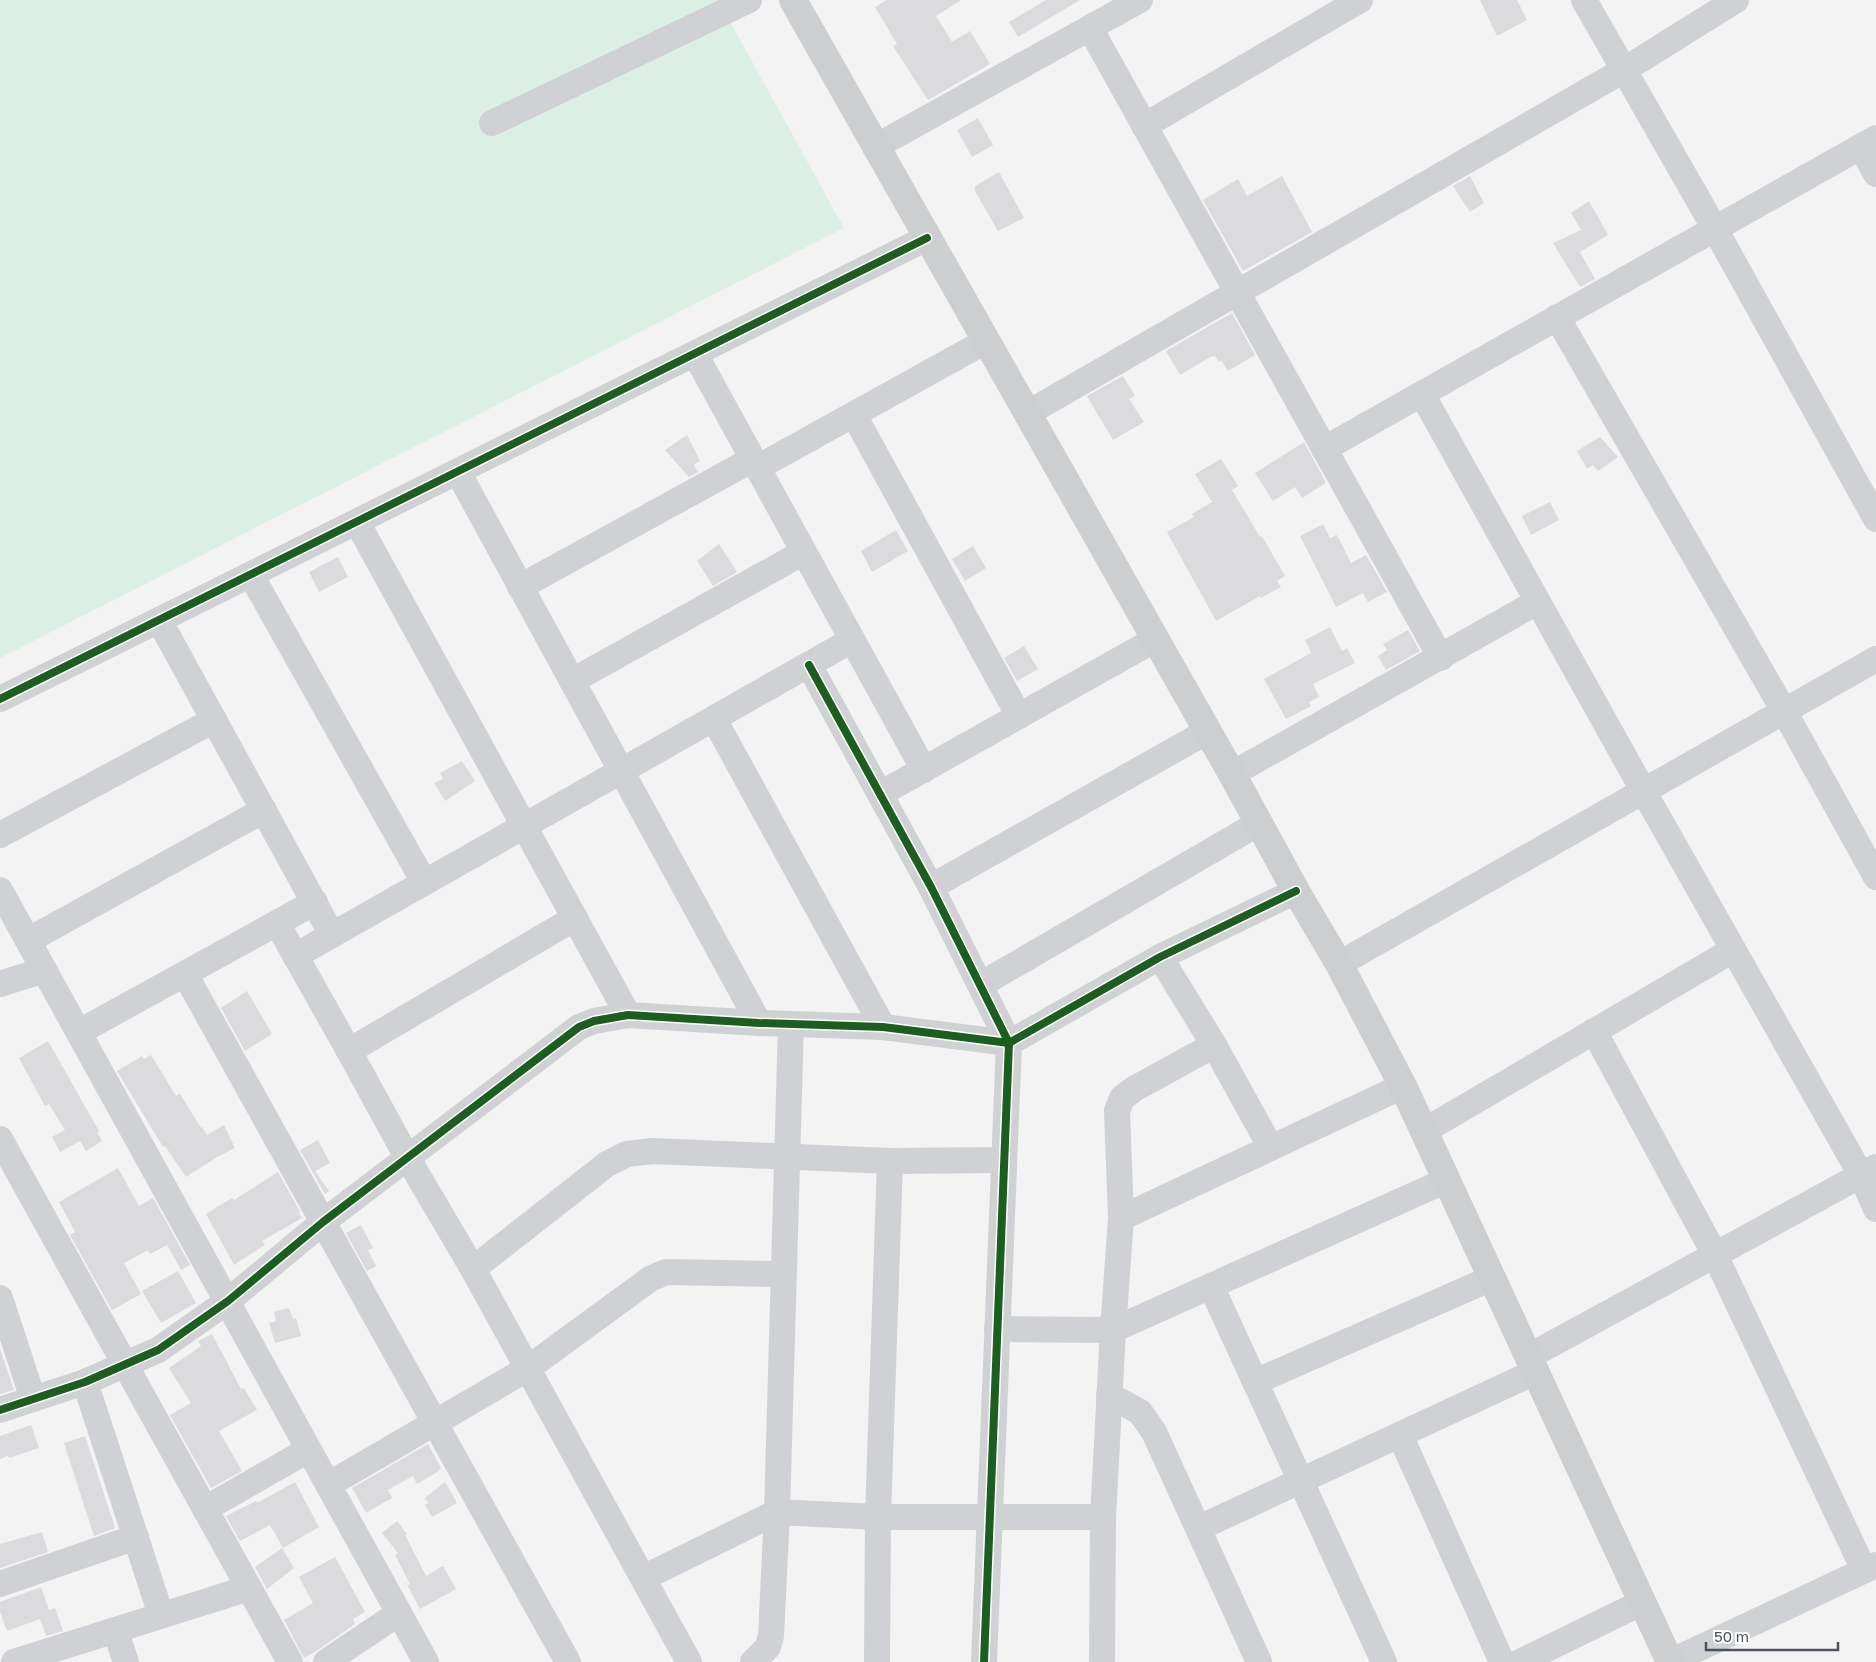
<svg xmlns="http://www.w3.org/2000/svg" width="1876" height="1662" font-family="'Golos Text',sans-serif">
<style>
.green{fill:#dbefe5}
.building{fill:#dbdbdd}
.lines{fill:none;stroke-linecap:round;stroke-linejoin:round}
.minor{stroke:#cfd1d4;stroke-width:26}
.major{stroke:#ccced0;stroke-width:28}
.cycleway-casing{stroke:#fff;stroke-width:11}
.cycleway{stroke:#1b5e20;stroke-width:8}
</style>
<rect width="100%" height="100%" fill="#f3f3f3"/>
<polygon class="green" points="0,0 718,0 844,228 0,658"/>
<g class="building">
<polygon points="887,0 961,0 936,16 952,42 970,31 990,64 928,100 893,46 897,44 875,7"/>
<polygon points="1046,0 1080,0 1018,37 1009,22"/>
<polygon points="1480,0 1517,0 1527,20 1497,36"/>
<polygon points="978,118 993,145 972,157 957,130"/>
<polygon points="999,172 1024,218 998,231 975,191 975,186"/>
<polygon points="1282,176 1312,232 1243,271 1203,200 1238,179 1247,196"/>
<polygon points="1470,176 1484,203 1470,212 1453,186"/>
<polygon points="1589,201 1608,235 1580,252 1595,279 1580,287 1553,243 1581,230 1571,213"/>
<polygon points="1232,313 1255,355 1228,371 1221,360 1219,362 1215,356 1213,357 1212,356 1180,375 1166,351"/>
<polygon points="1123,376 1135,396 1129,399 1144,422 1113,440 1087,396"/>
<polygon points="687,435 700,461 694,465 698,472 689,477 665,450"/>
<polygon points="1600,437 1618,457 1598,471 1593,465 1587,469 1577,451"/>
<polygon points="1304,442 1326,483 1302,498 1295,487 1273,501 1255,473"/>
<polygon points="1221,459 1238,486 1232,490 1260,537 1262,536 1285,576 1277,581 1281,587 1261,598 1260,596 1216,621 1167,532 1194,517 1192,514 1212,502 1195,474"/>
<polygon points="1550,502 1559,520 1531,535 1522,516"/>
<polygon points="1323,524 1330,538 1337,535 1351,563 1366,555 1387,592 1368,602 1363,593 1336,607 1300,536"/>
<polygon points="896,530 908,551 872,572 861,551"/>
<polygon points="719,544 737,572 713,586 697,561"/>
<polygon points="973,546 986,568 965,581 952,559"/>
<polygon points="338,557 348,577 319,592 309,572"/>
<polygon points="1330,627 1342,651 1347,648 1355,663 1313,684 1319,697 1309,702 1311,706 1286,719 1264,679 1311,653 1305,640"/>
<polygon points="1408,630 1420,651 1386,670 1378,656 1387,650 1383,644"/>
<polygon points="1024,646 1038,669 1017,681 1004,658"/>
<polygon points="462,761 475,781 445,801 434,783 443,779 440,773"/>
<polygon points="247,991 272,1034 245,1051 221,1008"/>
<polygon points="48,1041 99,1131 97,1132 102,1141 86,1151 80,1141 60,1152 52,1137 65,1130 49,1104 45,1106 19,1058"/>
<polygon points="151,1055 176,1096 180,1094 201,1128 202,1127 207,1135 224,1125 235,1148 217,1157 186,1177 165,1146 163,1147 117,1071 142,1056 144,1059"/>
<polygon points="318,1140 330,1163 315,1171 329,1191 325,1194 300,1150"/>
<polygon points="118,1168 139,1206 153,1198 190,1265 181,1270 167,1245 150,1254 148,1250 124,1263 141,1294 112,1310 70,1235 75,1232 59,1202"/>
<polygon points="278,1172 300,1212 299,1213 302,1218 262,1241 265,1245 234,1265 206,1214 232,1198 234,1200"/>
<polygon points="361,1225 373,1248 368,1250 376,1266 367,1271 346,1233"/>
<polygon points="178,1271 196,1303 161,1323 142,1291"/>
<polygon points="289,1308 293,1319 296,1318 301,1336 275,1343 269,1323 276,1321 274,1312"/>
<polygon points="212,1334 241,1389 244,1388 257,1410 219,1431 242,1471 211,1488 170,1415 191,1403 169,1368 201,1346 198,1341"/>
<polygon points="0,1349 14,1390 0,1394"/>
<polygon points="31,1425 39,1448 9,1458 8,1456 0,1459 0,1436"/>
<polygon points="85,1436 115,1528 94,1536 64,1443"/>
<polygon points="428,1444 441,1468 438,1470 439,1471 417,1484 413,1476 388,1490 392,1498 366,1513 352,1488"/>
<polygon points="295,1482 319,1527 283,1548 270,1525 240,1541 226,1516 256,1501 257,1503"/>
<polygon points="445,1482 457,1503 432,1517 425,1505 428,1503 425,1498"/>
<polygon points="397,1521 407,1534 405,1535 426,1576 443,1566 456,1589 420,1609 408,1586 410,1584 395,1555 398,1553 382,1533"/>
<polygon points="42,1532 48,1552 0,1568 0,1544"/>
<polygon points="282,1548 294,1568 267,1589 255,1567"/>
<polygon points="335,1557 365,1612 353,1619 355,1624 315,1652 304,1658 284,1620 313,1603 299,1577"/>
<polygon points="41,1587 49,1610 55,1608 63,1631 46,1636 40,1619 7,1631 0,1612 0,1602"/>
</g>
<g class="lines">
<g class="minor">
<polyline points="1584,0 1715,229 1876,519"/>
<polyline points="1090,28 1441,658"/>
<polyline points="492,123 749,0"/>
<polyline points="1144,126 1360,0"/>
<polyline points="875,147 1140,0"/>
<polyline points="1861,147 1876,174"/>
<polyline points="1557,317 1784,711 1876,877"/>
<polyline points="695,354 924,770"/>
<polyline points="1422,394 1644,792 1861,1175 1876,1209"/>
<polyline points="1028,413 1624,70 1736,0"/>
<polyline points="854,415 1019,716"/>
<polyline points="1324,449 1876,138"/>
<polyline points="757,468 986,341"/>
<polyline points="458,472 759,1023"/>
<polyline points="357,522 628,1015"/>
<polyline points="251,575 424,882"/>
<polyline points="520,587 753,459"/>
<polyline points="159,620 332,935"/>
<polyline points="809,665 931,887 1009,1043 984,1662"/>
<polyline points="572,681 804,552"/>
<polyline points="0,699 927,238"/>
<polyline points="714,719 883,1027"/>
<polyline points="1232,774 1537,602"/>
<polyline points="880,794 1156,639"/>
<polyline points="0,835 214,720"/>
<polyline points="931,887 1208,731"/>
<polyline points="0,890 426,1662"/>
<polyline points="277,923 349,1051 407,1157 473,1269 689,1662"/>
<polyline points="29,940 264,810"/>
<polyline points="295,956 852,640"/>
<polyline points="1160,957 1214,1045 1271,1148"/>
<polyline points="1339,964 1876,659"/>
<polyline points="185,974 568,1662"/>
<polyline points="0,984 44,970"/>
<polyline points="980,985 1259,823"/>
<polyline points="1594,1031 1715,1255 1864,1570"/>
<polyline points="79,1032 315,902"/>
<polyline points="349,1051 575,918"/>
<polyline points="1424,1131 1733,950"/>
<polyline points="0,1139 290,1662"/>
<polyline points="1121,1218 1403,1086"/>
<polyline points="473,1269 607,1164 627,1154 653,1151 890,1161 1004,1160"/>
<polyline points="1211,1286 1384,1662"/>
<polyline points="0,1298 33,1399"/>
<polyline points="997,1329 1113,1330 1447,1180"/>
<polyline points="1528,1357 1876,1167"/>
<polyline points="85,1382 161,1615"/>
<polyline points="1255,1382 1492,1278"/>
<polyline points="1109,1395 1140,1412 1154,1432 1259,1662"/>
<polyline points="0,1410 85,1382 158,1350 228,1301 323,1222 579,1027 594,1021 628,1015 759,1023 883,1027 1009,1043 1160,957 1296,891"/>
<polyline points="1400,1435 1502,1662"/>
<polyline points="328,1485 527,1369 650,1279 666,1272 782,1274"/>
<polyline points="205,1509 308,1450"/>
<polyline points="1199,1528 1535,1372"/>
<polyline points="643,1578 777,1512 878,1517 1103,1517"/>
<polyline points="0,1584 136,1537"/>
<polyline points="115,1630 126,1662"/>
<polyline points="14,1662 249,1588"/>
<polyline points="326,1662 399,1613"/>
<polyline points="753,1662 768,1647 771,1636 777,1512 791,1024"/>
<polyline points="877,1662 878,1517 890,1161"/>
<polyline points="1102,1662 1103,1517 1113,1330 1121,1218 1117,1111 1122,1098 1134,1089 1214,1045"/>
<polyline points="1520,1662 1643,1602"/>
<polyline points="1670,1662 1876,1565"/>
</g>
<polyline class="major" points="793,0 1232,774 1296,891 1339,964 1403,1086 1670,1662"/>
<g class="cycleway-casing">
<g id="cycleway">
<polyline points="809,665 931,887 1009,1043 984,1662"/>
<polyline points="0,699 927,238"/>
<polyline points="0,1410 85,1382 158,1350 228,1301 323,1222 579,1027 594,1021 628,1015 759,1023 883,1027 1009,1043 1160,957 1296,891"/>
</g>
</g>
<use href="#cycleway" class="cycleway"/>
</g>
<path d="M1706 1642v8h132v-8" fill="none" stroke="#4c535e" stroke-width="2.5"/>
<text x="1714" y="1642" font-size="15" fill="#4c535e" stroke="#ffffff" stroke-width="4" paint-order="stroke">50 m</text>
</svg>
